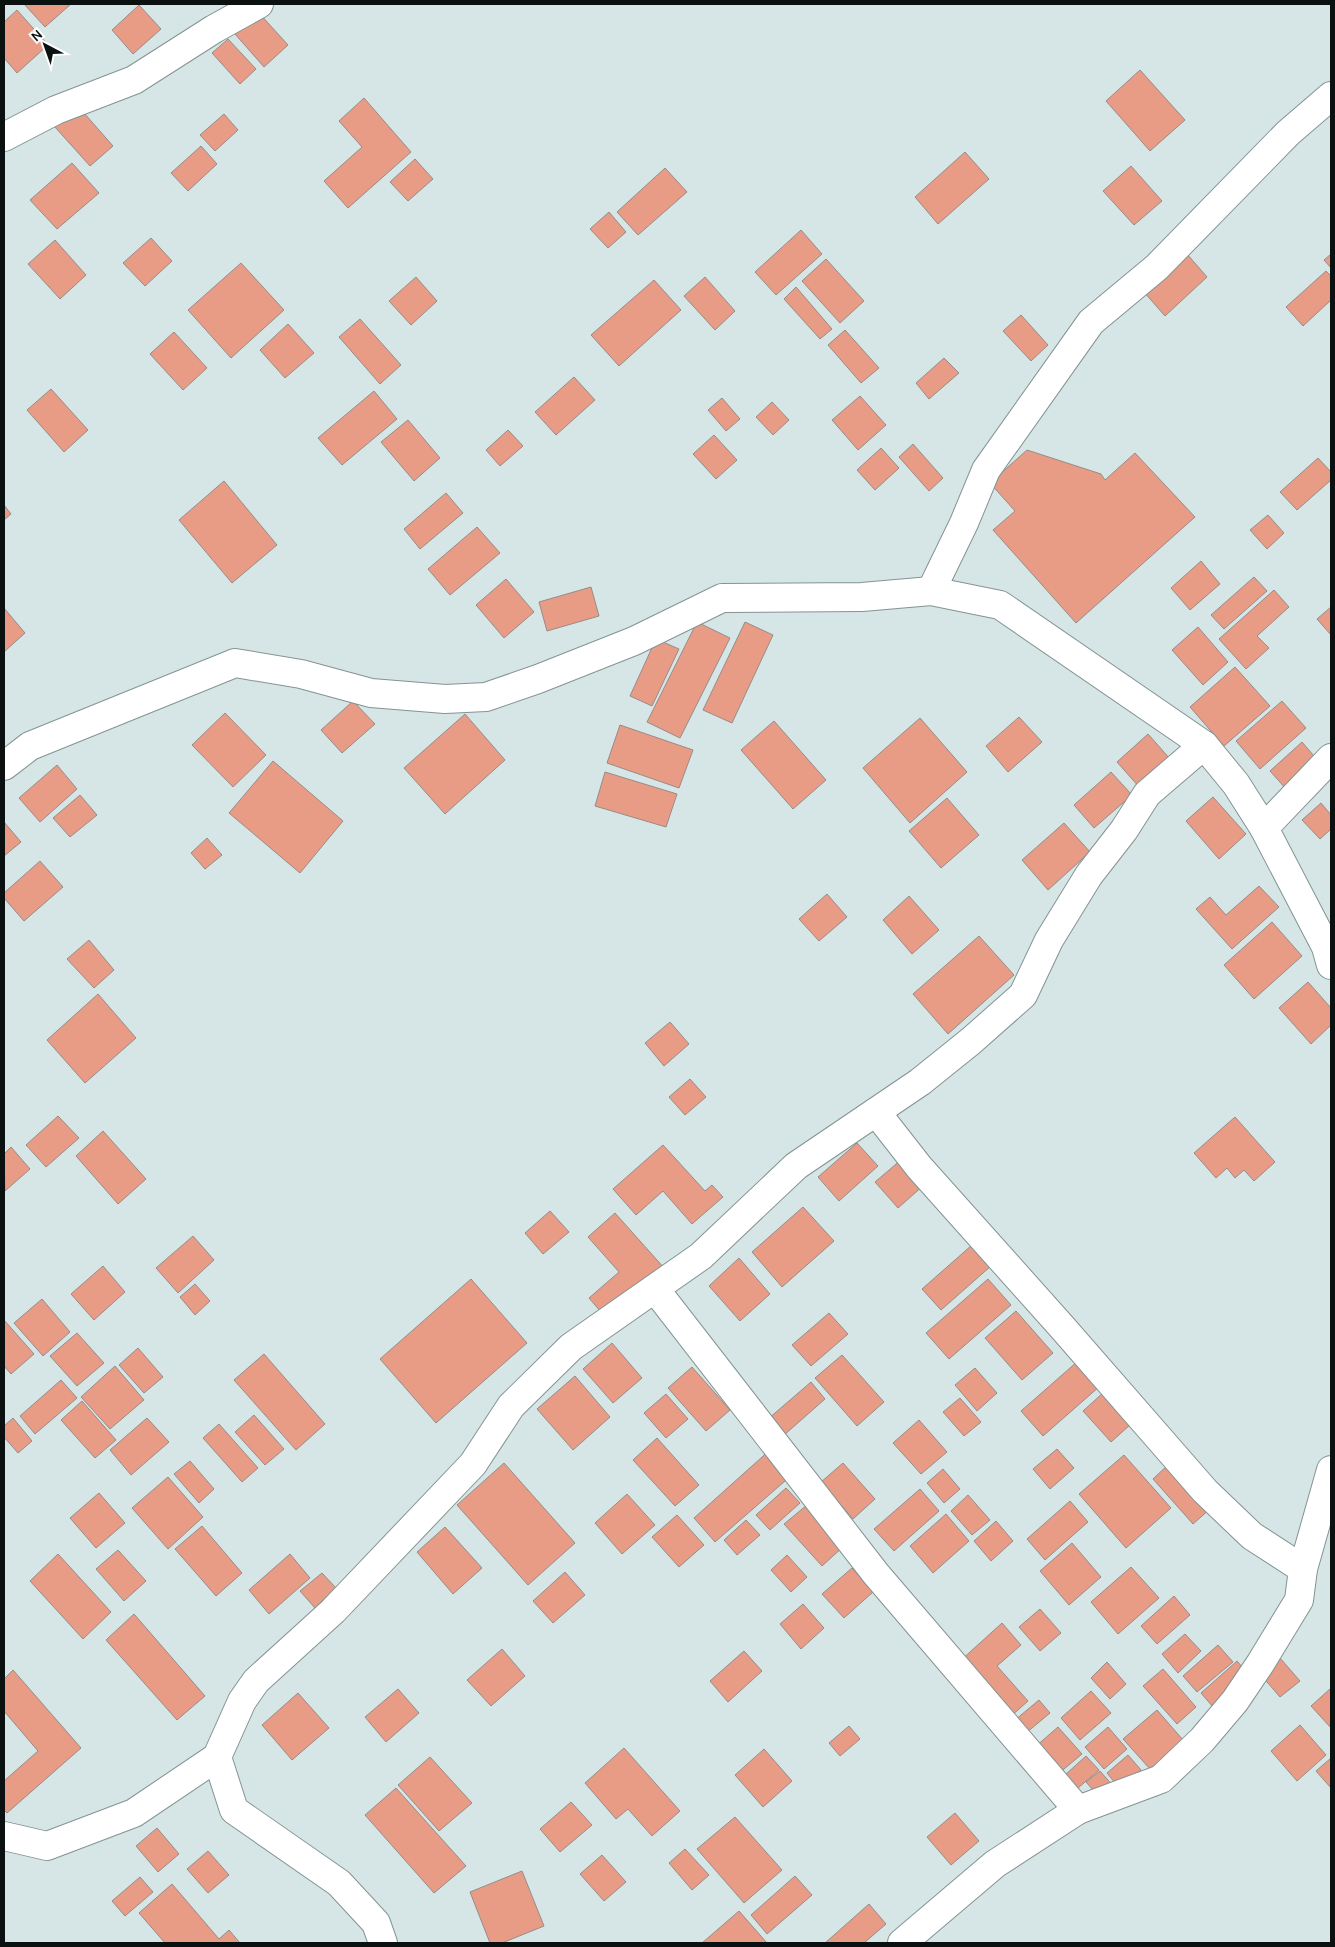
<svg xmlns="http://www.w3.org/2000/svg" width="1335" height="1947" font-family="Karla,sans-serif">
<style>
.building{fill:#e89c86;stroke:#988b87}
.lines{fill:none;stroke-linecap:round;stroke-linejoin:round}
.street-casing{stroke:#849393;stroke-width:30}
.secondary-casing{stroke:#849393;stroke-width:30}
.street{stroke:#fff;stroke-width:28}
.secondary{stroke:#fff;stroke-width:28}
</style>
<rect width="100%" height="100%" fill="#d6e5e6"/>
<g class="building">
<polygon points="24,4 71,4 45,27"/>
<polygon points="139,5 161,29 133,54 112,30"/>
<polygon points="17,10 48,45 17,73 4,58 4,22"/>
<polygon points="259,13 288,45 264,67 235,34"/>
<polygon points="228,39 256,69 240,84 212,53"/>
<polygon points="1140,70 1185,120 1150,151 1106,101"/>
<polygon points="364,98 411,152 348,208 324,181 362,147 339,121"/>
<polygon points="77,105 113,146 90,166 54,126"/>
<polygon points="224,114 238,130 215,151 200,135"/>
<polygon points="201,146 217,164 188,191 171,173"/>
<polygon points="965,152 989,179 938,224 915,197"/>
<polygon points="415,159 433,179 408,201 390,182"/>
<polygon points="72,163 99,193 57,229 30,200"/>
<polygon points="1131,166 1162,201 1134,225 1103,191"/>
<polygon points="665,168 687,192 638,235 617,212"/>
<polygon points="609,212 626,232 608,248 590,229"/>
<polygon points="801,230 822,254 776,295 755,272"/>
<polygon points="151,238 172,261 145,286 123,263"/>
<polygon points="55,240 86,275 60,299 28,264"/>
<polygon points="1187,254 1207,277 1165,316 1144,292"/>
<polygon points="1331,254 1331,268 1324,260"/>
<polygon points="826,259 864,301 840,323 802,281"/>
<polygon points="241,263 284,310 231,358 188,310"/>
<polygon points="1326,271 1331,276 1331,300 1303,326 1286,307"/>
<polygon points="416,277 437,301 411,325 389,301"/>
<polygon points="705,277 735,311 715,330 684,296"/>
<polygon points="654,280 681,310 619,366 591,335"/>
<polygon points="796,287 832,329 820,339 784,299"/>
<polygon points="1021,315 1048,345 1031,361 1003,331"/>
<polygon points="360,319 401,365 380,384 339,337"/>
<polygon points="288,324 314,353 285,378 260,350"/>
<polygon points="845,330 879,368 861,383 828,345"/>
<polygon points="174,332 207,368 183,390 150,354"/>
<polygon points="944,358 959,373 929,399 916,383"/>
<polygon points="574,377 595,400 556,435 535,412"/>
<polygon points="51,389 88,430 64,452 27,410"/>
<polygon points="374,391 397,419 342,465 318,438"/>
<polygon points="860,396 886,425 858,450 832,420"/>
<polygon points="722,398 740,419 726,431 708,410"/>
<polygon points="772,402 789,420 773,435 756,417"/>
<polygon points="408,420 440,458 414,481 381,442"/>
<polygon points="508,430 523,446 500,466 486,450"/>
<polygon points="714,435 737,460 716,479 693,454"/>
<polygon points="913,444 943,478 929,491 899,457"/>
<polygon points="881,448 899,468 875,490 857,470"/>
<polygon points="1027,450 1101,474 1105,480 1135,453 1195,517 1076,623 993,530 1015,511 990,483"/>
<polygon points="1318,458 1331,472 1331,480 1297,510 1280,492"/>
<polygon points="224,481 277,545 232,583 179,520"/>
<polygon points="446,493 463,513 420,549 404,529"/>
<polygon points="4,505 11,514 4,520"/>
<polygon points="1268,515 1284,533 1267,549 1250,530"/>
<polygon points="477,527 500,553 450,595 428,569"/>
<polygon points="1201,561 1220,584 1190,610 1171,588"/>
<polygon points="1254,577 1267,591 1224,629 1211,615"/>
<polygon points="506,579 534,612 504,638 476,605"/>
<polygon points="591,587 599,616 547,631 539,602"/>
<polygon points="1274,590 1289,607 1257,636 1269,648 1246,669 1219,639"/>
<polygon points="1331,607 1331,635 1317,619"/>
<polygon points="4,608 25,633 4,652"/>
<polygon points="697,622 730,638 680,738 647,722"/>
<polygon points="745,622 773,635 732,723 703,710"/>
<polygon points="1198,627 1228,662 1203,685 1172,650"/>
<polygon points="656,639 679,649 652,706 630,696"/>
<polygon points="1235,667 1270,706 1224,746 1190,707"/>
<polygon points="353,701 375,724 342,753 321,730"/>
<polygon points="1282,701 1306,728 1260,769 1236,741"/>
<polygon points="225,713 266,755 233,787 192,745"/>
<polygon points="465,714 505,760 445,814 404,768"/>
<polygon points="1019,717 1042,742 1008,772 986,746"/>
<polygon points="920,718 967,772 910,823 863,768"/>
<polygon points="774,721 826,780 793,809 741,750"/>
<polygon points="620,725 693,750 679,788 607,763"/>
<polygon points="1148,734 1171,760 1140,788 1117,762"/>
<polygon points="1302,742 1319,762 1287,790 1270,771"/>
<polygon points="273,761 343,821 300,873 229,813"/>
<polygon points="57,765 77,789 40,822 19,798"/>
<polygon points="605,772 677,794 666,827 595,806"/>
<polygon points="1111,772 1132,795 1094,828 1074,805"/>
<polygon points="80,795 97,815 70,837 53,818"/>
<polygon points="1213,797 1246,834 1219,859 1186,821"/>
<polygon points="947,798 979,835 941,868 909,831"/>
<polygon points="1321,803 1331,815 1331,829 1320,839 1302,820"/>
<polygon points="4,822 21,842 4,856"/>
<polygon points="1064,823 1090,852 1048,890 1022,860"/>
<polygon points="207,838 222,855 205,869 191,853"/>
<polygon points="40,861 63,887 24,921 4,898 4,893"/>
<polygon points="1259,886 1279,907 1232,949 1196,909 1210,897 1226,915"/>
<polygon points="827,894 847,917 819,941 799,919"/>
<polygon points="909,896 939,930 912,954 883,920"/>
<polygon points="1272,922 1302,956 1254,999 1224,965"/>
<polygon points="979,936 1014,975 948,1034 913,994"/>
<polygon points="89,940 114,970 94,988 67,959"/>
<polygon points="1308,982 1331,1008 1331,1025 1311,1044 1279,1008"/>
<polygon points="98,994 136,1038 85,1083 47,1040"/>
<polygon points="670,1022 689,1044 664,1066 645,1043"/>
<polygon points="690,1079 706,1097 685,1115 669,1097"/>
<polygon points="58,1116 79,1138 46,1167 26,1145"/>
<polygon points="1235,1117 1275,1162 1254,1181 1244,1170 1235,1178 1227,1168 1216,1178 1194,1153"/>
<polygon points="103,1131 146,1179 118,1204 76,1156"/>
<polygon points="857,1143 878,1166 839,1201 818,1177"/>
<polygon points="663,1145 705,1191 712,1185 723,1197 692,1224 663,1191 636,1215 613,1189"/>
<polygon points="11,1147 30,1169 5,1191 4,1154"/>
<polygon points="902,1159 924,1185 898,1208 875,1182"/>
<polygon points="803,1207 834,1241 782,1287 752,1252"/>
<polygon points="550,1211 569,1232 543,1254 525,1233"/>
<polygon points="615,1213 665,1269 607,1319 589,1298 619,1272 588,1237"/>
<polygon points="193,1236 214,1260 178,1293 156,1268"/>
<polygon points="972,1245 991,1266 941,1310 922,1289"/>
<polygon points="739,1258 770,1294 740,1321 709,1286"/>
<polygon points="103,1266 125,1292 94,1320 71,1294"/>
<polygon points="471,1279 527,1343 436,1423 380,1359"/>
<polygon points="988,1279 1011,1305 949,1359 926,1333"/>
<polygon points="195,1284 210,1301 195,1315 180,1297"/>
<polygon points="42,1299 70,1332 43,1356 14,1323"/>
<polygon points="1016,1311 1053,1353 1022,1380 985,1338"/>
<polygon points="829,1313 848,1334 811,1366 792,1345"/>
<polygon points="4,1320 34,1354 11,1374 4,1366"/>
<polygon points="77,1333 104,1363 77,1386 50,1356"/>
<polygon points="612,1343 642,1378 613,1403 583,1369"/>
<polygon points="138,1348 163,1377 144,1393 119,1365"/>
<polygon points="264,1354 325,1424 296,1450 234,1380"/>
<polygon points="842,1355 884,1402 857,1426 815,1378"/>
<polygon points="1078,1361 1100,1386 1043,1436 1021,1411"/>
<polygon points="115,1366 144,1400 110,1429 81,1397"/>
<polygon points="692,1367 730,1410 706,1431 668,1388"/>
<polygon points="975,1368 997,1393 977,1411 955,1385"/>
<polygon points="575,1376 610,1417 573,1450 537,1409"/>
<polygon points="61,1380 77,1398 35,1434 20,1416"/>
<polygon points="811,1382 825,1399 783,1436 768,1419"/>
<polygon points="1104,1392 1131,1424 1111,1442 1083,1411"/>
<polygon points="666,1394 688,1419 666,1438 644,1413"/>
<polygon points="960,1398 981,1422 964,1436 943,1412"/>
<polygon points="82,1401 116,1440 95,1458 61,1420"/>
<polygon points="254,1415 284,1449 265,1465 235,1432"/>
<polygon points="13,1418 32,1441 18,1453 4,1437 4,1426"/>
<polygon points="147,1418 169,1442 131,1475 110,1450"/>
<polygon points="919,1420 947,1452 921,1474 893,1443"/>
<polygon points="219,1424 258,1468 242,1482 203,1438"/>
<polygon points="657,1438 699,1485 675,1506 633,1460"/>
<polygon points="771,1449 793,1474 715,1542 694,1518"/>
<polygon points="1057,1449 1074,1468 1050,1489 1033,1469"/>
<polygon points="1124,1455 1171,1508 1126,1548 1079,1494"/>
<polygon points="190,1461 214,1489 199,1503 174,1474"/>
<polygon points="504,1463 575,1543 528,1585 457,1505"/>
<polygon points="843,1463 875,1499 853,1519 821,1482"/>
<polygon points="1170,1463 1211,1508 1193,1524 1153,1479"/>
<polygon points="943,1469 960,1489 944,1503 927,1483"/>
<polygon points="168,1477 203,1517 168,1549 132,1508"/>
<polygon points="786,1488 800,1503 770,1530 756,1515"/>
<polygon points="920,1489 939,1511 894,1551 874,1529"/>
<polygon points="99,1493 125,1523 96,1548 70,1518"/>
<polygon points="627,1494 655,1525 622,1554 595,1523"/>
<polygon points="968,1495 990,1520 972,1535 951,1511"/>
<polygon points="1070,1501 1088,1522 1045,1560 1027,1539"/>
<polygon points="807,1505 844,1546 822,1566 784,1524"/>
<polygon points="946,1514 969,1541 933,1573 910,1546"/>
<polygon points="677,1515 704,1545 679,1567 652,1537"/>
<polygon points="746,1520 760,1535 737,1555 724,1540"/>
<polygon points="996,1521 1013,1541 991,1561 974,1541"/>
<polygon points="202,1526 242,1573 216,1596 175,1549"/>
<polygon points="445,1527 482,1568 453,1594 417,1552"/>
<polygon points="1072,1543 1101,1577 1069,1605 1040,1571"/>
<polygon points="118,1550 146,1581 124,1601 96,1569"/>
<polygon points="58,1554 111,1612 83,1639 30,1581"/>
<polygon points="290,1554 310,1578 269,1614 249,1590"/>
<polygon points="787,1555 807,1577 791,1592 771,1570"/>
<polygon points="1131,1567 1159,1598 1118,1634 1091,1602"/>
<polygon points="852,1568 873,1592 844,1618 822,1594"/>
<polygon points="565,1572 585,1595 553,1623 533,1601"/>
<polygon points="322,1573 336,1588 315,1608 300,1591"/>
<polygon points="1174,1596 1190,1615 1157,1644 1141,1626"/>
<polygon points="803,1604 824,1628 801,1649 780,1624"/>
<polygon points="1040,1609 1061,1633 1040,1651 1019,1627"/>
<polygon points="134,1614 205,1696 177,1720 106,1640"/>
<polygon points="1002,1623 1021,1645 997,1666 1028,1701 1009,1718 959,1662"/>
<polygon points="1185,1634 1201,1651 1178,1673 1162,1654"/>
<polygon points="1218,1645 1233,1662 1197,1692 1183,1676"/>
<polygon points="502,1649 525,1676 491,1706 467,1680"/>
<polygon points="744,1651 762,1671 728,1702 710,1681"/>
<polygon points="1280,1658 1300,1681 1280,1697 1261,1675"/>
<polygon points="1237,1661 1249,1675 1213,1707 1201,1693"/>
<polygon points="1107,1662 1126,1684 1110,1699 1091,1678"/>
<polygon points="1163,1669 1196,1707 1177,1724 1143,1686"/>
<polygon points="13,1670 81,1748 7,1813 4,1810 4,1781 38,1751 4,1711 4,1679"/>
<polygon points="1331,1688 1331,1728 1311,1706"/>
<polygon points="398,1689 419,1713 386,1742 365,1717"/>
<polygon points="1091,1691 1111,1713 1080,1740 1061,1718"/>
<polygon points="298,1693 329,1728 292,1760 262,1725"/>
<polygon points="1039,1700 1050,1713 1026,1733 1015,1720"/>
<polygon points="1157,1710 1183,1740 1150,1769 1123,1739"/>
<polygon points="1300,1725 1326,1755 1297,1781 1271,1751"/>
<polygon points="849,1726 860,1739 840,1756 829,1743"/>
<polygon points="1058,1727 1082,1754 1058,1774 1035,1747"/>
<polygon points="1108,1727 1127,1749 1104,1769 1085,1747"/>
<polygon points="624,1748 680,1811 652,1836 628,1809 616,1819 585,1783"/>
<polygon points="764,1749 792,1781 763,1807 735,1775"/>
<polygon points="1128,1755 1141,1770 1120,1789 1107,1773"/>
<polygon points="1086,1756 1099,1770 1078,1788 1065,1775"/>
<polygon points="430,1757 472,1803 439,1831 398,1785"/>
<polygon points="1331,1758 1331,1788 1316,1771"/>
<polygon points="1100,1771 1114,1787 1101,1799 1086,1782"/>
<polygon points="396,1788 466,1866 434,1893 365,1815"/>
<polygon points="571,1802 592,1825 560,1852 540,1829"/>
<polygon points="955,1813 979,1841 951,1865 927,1837"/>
<polygon points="735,1817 782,1870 744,1903 697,1849"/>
<polygon points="157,1828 179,1854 158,1872 136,1846"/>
<polygon points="685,1849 709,1875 692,1890 669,1863"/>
<polygon points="208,1851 229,1875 208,1893 187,1869"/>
<polygon points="602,1855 626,1882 604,1901 580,1874"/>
<polygon points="522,1871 544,1926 502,1943 490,1943 470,1892"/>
<polygon points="795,1876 812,1895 767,1934 751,1915"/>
<polygon points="140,1877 153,1892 125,1916 112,1901"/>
<polygon points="172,1884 219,1939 229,1930 240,1943 165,1943 139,1913"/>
<polygon points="869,1904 886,1924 864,1943 825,1943"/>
<polygon points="739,1911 767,1943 702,1943"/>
</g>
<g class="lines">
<g class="street-casing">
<g id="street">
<polyline points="4,137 56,110 134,80 214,29 259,4"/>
<polyline points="931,591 964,523 986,470 1091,322 1157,267 1288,133 1331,96"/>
<polyline points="4,766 30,746 235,663 301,674 371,693 445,699 486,697 538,679 634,641 722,598 862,597 931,591 1000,605 1204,745 1236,784 1264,828 1331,758"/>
<polyline points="876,1112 919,1167 1062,1327 1205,1491 1252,1536 1303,1569"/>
<polyline points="655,1289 876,1574 1078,1810"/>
<polyline points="4,1836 47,1846 134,1813 217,1757"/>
<polyline points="383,1943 376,1923 339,1883 234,1810 217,1757 242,1701 256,1681 333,1611 473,1464 511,1406 571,1347 701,1256 796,1166 920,1082 971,1041 1023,995 1049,940 1089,875 1124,830 1147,794 1204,745"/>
</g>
</g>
<g class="secondary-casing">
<g id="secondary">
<polyline points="1264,828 1326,947 1331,965"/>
<polyline points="902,1943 995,1864 1078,1810 1161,1779 1202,1740 1235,1701 1260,1664 1299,1600 1303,1569 1331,1470"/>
</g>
</g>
<use href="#street" class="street"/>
<use href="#secondary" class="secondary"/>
</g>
<rect width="1335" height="1947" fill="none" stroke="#0b1011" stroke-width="10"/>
<g transform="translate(45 45) rotate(319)" stroke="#ffffff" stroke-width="4" paint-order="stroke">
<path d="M0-4L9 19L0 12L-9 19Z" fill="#0b1011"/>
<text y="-8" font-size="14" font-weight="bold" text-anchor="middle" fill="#0b1011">N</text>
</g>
</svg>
